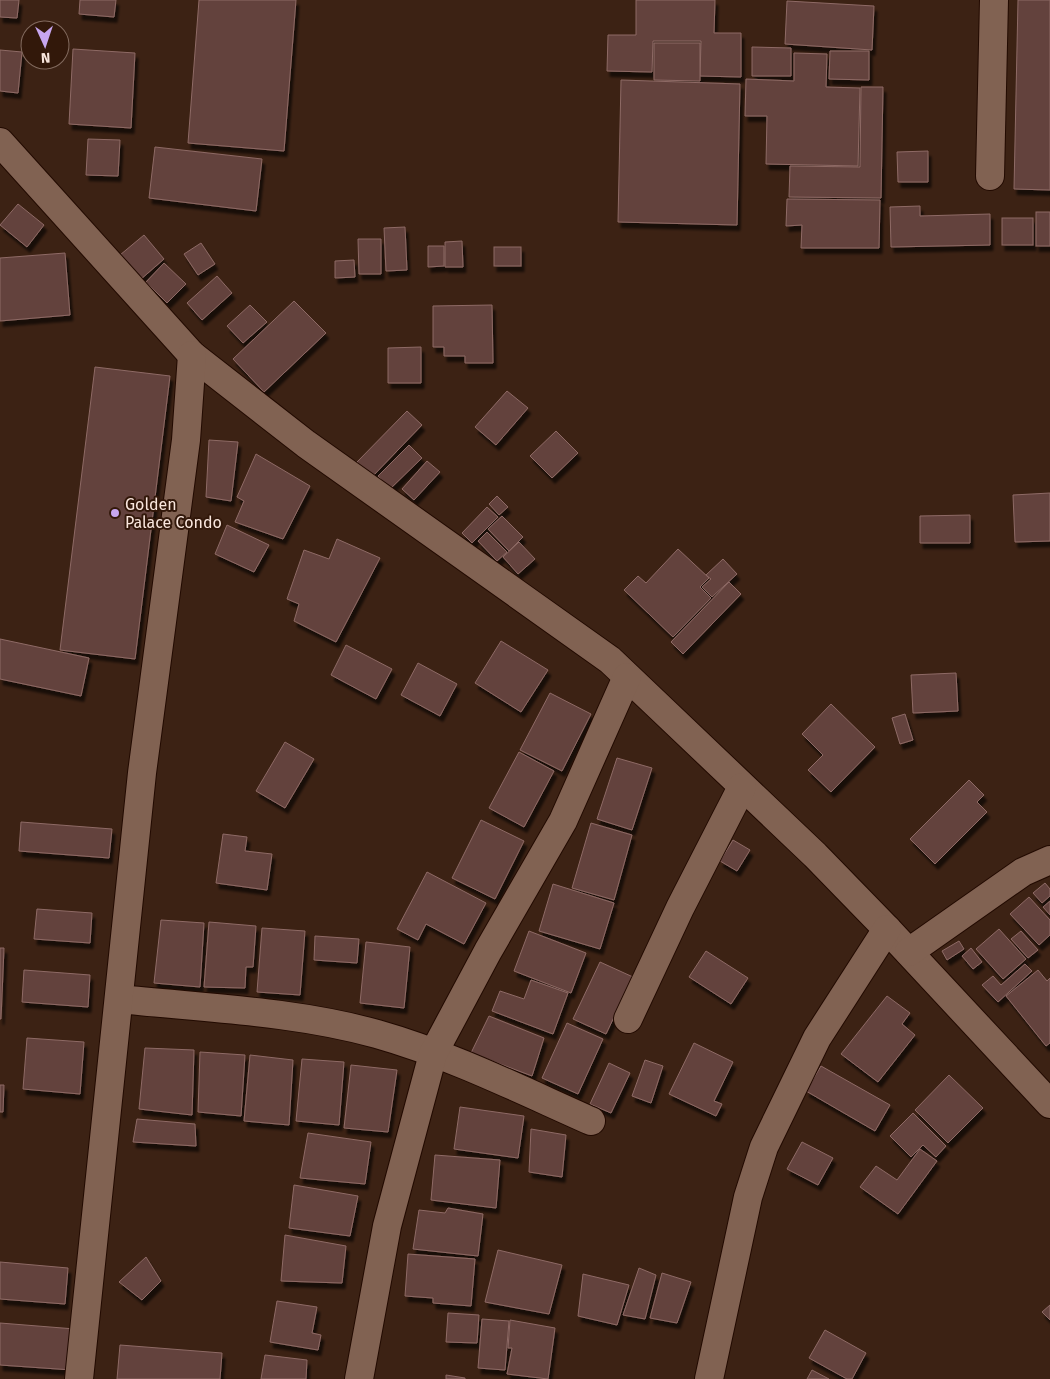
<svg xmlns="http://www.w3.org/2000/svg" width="1050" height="1379" font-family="'Fira Sans',sans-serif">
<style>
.building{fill:#63423e;stroke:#8e6a65;filter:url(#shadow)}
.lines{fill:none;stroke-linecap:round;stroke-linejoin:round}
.minor-casing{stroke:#220a01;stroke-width:30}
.minor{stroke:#816252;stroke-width:28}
.poi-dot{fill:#c7a6ef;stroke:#32180a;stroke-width:2}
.labels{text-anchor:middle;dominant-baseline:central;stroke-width:4;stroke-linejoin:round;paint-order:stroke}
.poi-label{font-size:16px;fill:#f9e6dd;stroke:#32180a;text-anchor:start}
</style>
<defs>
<filter id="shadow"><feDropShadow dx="3" dy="5.5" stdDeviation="1" flood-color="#0009"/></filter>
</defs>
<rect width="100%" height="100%" fill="#3c2214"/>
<g class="building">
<polygon points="0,0 19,0 17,18 0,17"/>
<polygon points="80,0 116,0 114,17 79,14"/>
<polygon points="199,0 296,0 284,151 188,143"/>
<polygon points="636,0 715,0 714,33 741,33 741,77 700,76 701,41 653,41 652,72 607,71 608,35 636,35"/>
<polygon points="1018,0 1050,0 1050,190 1014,189"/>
<polygon points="787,1 874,6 872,50 785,44"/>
<polygon points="654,43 700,43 700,81 654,80"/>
<polygon points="752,47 791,48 791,76 752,76"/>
<polygon points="73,49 135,53 131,128 69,124"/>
<polygon points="0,50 22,52 18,93 0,91"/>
<polygon points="830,51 869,51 869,80 829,79"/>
<polygon points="794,53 827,54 826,87 860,88 858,166 766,164 767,116 745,116 746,79 794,81"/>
<polygon points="621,80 740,84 737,225 618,222"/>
<polygon points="861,87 883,87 881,198 789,197 790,166 860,167"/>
<polygon points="88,139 120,140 118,176 86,175"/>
<polygon points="155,147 262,159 256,211 149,198"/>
<polygon points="928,151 928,182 898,182 897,152"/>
<polygon points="787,199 880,200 879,248 801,248 802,225 786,226"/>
<polygon points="18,204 44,225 27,247 0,225"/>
<polygon points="920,206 920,216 990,214 990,245 891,247 890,207"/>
<rect x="1036" y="212" width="14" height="34"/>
<rect x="1002" y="218" width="31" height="27"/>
<polygon points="405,227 407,270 386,271 384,228"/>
<polygon points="144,235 164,259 140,280 120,255"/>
<polygon points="358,239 381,239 381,274 359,274"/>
<polygon points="462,241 463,267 445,267 445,242"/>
<polygon points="201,243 215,264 198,275 184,254"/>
<polygon points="428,246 444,246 444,266 428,267"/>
<rect x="494" y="247" width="27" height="19"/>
<polygon points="65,253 70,315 0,321 0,258"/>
<polygon points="354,260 355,277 335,278 335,261"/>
<polygon points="164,263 186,284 167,303 146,282"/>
<polygon points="217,276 232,293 202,320 187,303"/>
<polygon points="294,301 326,333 264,392 233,359"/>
<polygon points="250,305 267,322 243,343 227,326"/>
<polygon points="492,305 493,363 465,363 465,356 444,356 444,347 433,347 433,306"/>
<polygon points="421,347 421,383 388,383 388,348"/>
<polygon points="95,367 170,376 135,659 60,650"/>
<polygon points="507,391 528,408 496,445 475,427"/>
<polygon points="407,411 422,425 372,477 357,462"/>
<polygon points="556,431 578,453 552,478 530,456"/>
<polygon points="209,440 238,442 231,501 206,497"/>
<polygon points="409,445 422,458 390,489 378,476"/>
<polygon points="256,454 310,486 283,539 235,522 244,501 237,497"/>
<polygon points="427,461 440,472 414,500 402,489"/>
<polygon points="1050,493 1050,541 1015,542 1013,495"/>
<polygon points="497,496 508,507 499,515 489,504"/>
<polygon points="487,507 498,517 472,543 462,533"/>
<polygon points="970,515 970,543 920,543 920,516"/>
<polygon points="502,516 523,537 509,551 488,529"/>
<polygon points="227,525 269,545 254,572 215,554"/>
<polygon points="487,532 507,552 497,561 478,541"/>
<polygon points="337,539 380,558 336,642 294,621 299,604 287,599 304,550 329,559"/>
<polygon points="519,542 535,559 518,574 503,557"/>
<polygon points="678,549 709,578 700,587 711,598 673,637 624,590 638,576 646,583"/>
<polygon points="723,559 737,574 712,597 702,587 711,579 706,575"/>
<polygon points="729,582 741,594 683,654 671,642"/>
<polygon points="0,639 89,658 81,696 0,679"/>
<polygon points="501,641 548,670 521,712 475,683"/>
<polygon points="346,645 392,669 376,699 331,675"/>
<polygon points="418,663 457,684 440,716 401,695"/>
<polygon points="956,673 958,711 913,713 911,675"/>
<polygon points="550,693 591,714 562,771 520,750"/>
<polygon points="831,704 875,747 831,792 808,770 823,755 802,734"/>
<polygon points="905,714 913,740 900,744 892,718"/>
<polygon points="285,742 314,759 285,808 256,791"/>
<polygon points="519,752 554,771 524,827 489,808"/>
<polygon points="617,758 652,768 632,830 597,819"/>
<polygon points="969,780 984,795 977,802 987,812 935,864 910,839"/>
<polygon points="481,820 524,841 495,899 452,878"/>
<polygon points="21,822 112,829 109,858 19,851"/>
<polygon points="591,823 632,835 614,900 572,888"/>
<polygon points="223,834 247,837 245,851 272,854 267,890 216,883"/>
<polygon points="733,840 750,850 737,871 720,861"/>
<polygon points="427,872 486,903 464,944 426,924 418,940 397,929"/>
<polygon points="1045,883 1050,889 1050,896 1042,903 1033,893"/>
<polygon points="553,884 614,903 600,949 539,931"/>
<polygon points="1029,897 1050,920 1050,935 1039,945 1010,914"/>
<polygon points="1050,901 1050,915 1043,907"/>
<polygon points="37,909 92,913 90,943 34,939"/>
<polygon points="161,920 204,923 200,987 154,983"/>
<polygon points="209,922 256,926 253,967 246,967 245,988 204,987"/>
<polygon points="262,928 305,931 300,995 257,992"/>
<polygon points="999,929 1026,959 1003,979 976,949"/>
<polygon points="529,931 586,953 571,993 514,971"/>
<polygon points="1021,931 1038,950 1028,958 1011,939"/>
<polygon points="315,936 359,939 357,963 314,960"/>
<polygon points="959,941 964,949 947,960 942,951"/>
<polygon points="366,942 410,947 404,1008 360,1003"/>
<polygon points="0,948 4,948 1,1019 0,1019"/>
<polygon points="971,948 982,962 973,969 962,956"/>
<polygon points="706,951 748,978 731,1004 689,977"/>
<polygon points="600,962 633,977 606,1034 573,1019"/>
<polygon points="1025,964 1032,971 998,1002 982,985 993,976 1001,985"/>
<polygon points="24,970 90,975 88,1007 22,1002"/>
<polygon points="1038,970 1047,981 1050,978 1050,1043 1046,1046 1006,996"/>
<polygon points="531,980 568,993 553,1034 492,1011 500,991 524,999"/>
<polygon points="887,996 910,1013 902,1024 915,1035 878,1082 841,1054"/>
<polygon points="489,1016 544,1038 532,1076 471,1053"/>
<polygon points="567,1023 603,1039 578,1094 542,1078"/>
<polygon points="27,1038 84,1042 80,1094 23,1089"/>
<polygon points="694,1043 733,1062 714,1101 722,1104 716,1116 669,1094"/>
<polygon points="145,1048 194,1050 192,1115 139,1109"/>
<polygon points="200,1052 245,1055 241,1116 198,1112"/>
<polygon points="250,1055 293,1060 289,1125 244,1121"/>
<polygon points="302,1059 344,1062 339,1125 296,1121"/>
<polygon points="645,1060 663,1066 651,1103 632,1096"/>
<polygon points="609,1063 630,1073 611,1113 590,1104"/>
<polygon points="351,1065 397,1070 388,1132 344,1128"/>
<polygon points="821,1066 890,1105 875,1131 806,1091"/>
<polygon points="949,1075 983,1108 948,1143 915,1110"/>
<polygon points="0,1085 4,1085 3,1112 0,1112"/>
<polygon points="460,1107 524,1116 518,1158 454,1149"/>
<polygon points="913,1113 946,1146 936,1157 923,1145 911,1157 890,1136"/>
<polygon points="137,1119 195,1124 196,1146 133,1142"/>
<polygon points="531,1129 566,1135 562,1177 529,1172"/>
<polygon points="308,1133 371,1142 365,1184 300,1178"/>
<polygon points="802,1142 833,1158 818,1185 787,1169"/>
<polygon points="920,1149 937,1161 898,1214 860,1187 876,1166 897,1180"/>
<polygon points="435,1155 500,1160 496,1208 431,1200"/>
<polygon points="294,1185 358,1196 350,1236 289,1228"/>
<polygon points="448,1208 483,1214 478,1256 413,1249 419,1210 445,1213"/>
<polygon points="285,1235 346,1246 342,1283 281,1281"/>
<polygon points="498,1250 562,1265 549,1314 485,1302"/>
<polygon points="408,1254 475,1259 471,1306 433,1303 433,1298 405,1296"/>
<polygon points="146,1257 161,1281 142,1300 119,1282"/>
<polygon points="0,1262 68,1268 65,1304 0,1299"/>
<polygon points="639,1268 656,1275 645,1319 623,1315"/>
<polygon points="662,1273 691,1282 677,1323 650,1318"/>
<polygon points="583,1274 629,1285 617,1325 578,1316"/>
<polygon points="277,1301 317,1307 312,1333 321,1335 318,1350 270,1342"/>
<polygon points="1050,1305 1050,1320 1042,1312"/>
<polygon points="448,1313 479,1315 477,1343 446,1342"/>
<polygon points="482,1319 509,1321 505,1370 478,1368"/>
<polygon points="510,1320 555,1328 548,1379 507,1374 512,1348 508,1348"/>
<polygon points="0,1323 75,1329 72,1370 0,1365"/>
<polygon points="825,1330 866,1353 852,1379 847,1379 809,1358"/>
<polygon points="120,1345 222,1353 220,1379 117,1379"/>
<polygon points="265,1355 307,1360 306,1379 261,1379"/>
<polygon points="812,1370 829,1379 807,1379"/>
<polygon points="446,1375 465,1378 465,1379 446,1379"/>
</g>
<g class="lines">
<g class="minor-casing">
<g id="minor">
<polyline points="0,142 192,355 306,444 610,660 815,855 887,929 1050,1104"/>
<polyline points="990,176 994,0"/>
<polyline points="909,952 1023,872 1050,860"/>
<path d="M119,999C204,1008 295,1011 377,1034C451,1055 521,1090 591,1121"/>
<polyline points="628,1019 680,908 742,787"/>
<polyline points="79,1379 142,773 186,440 192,355"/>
<polyline points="359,1379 387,1226 433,1054 488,951 563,821 627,677"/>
<polyline points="709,1379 748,1197 764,1147 817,1038 887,929"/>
</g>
</g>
<use href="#minor" class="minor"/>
</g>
<circle class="poi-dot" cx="115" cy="513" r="5"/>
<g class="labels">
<g class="poi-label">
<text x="125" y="504">Golden<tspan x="125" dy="18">Palace Condo</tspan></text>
</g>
</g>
<g transform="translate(45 45) rotate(177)"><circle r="24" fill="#32180a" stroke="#826a5e"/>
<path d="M0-4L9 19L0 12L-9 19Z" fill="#c7a6ef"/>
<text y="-8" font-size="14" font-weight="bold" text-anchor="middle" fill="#f9e6dd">N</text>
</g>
</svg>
